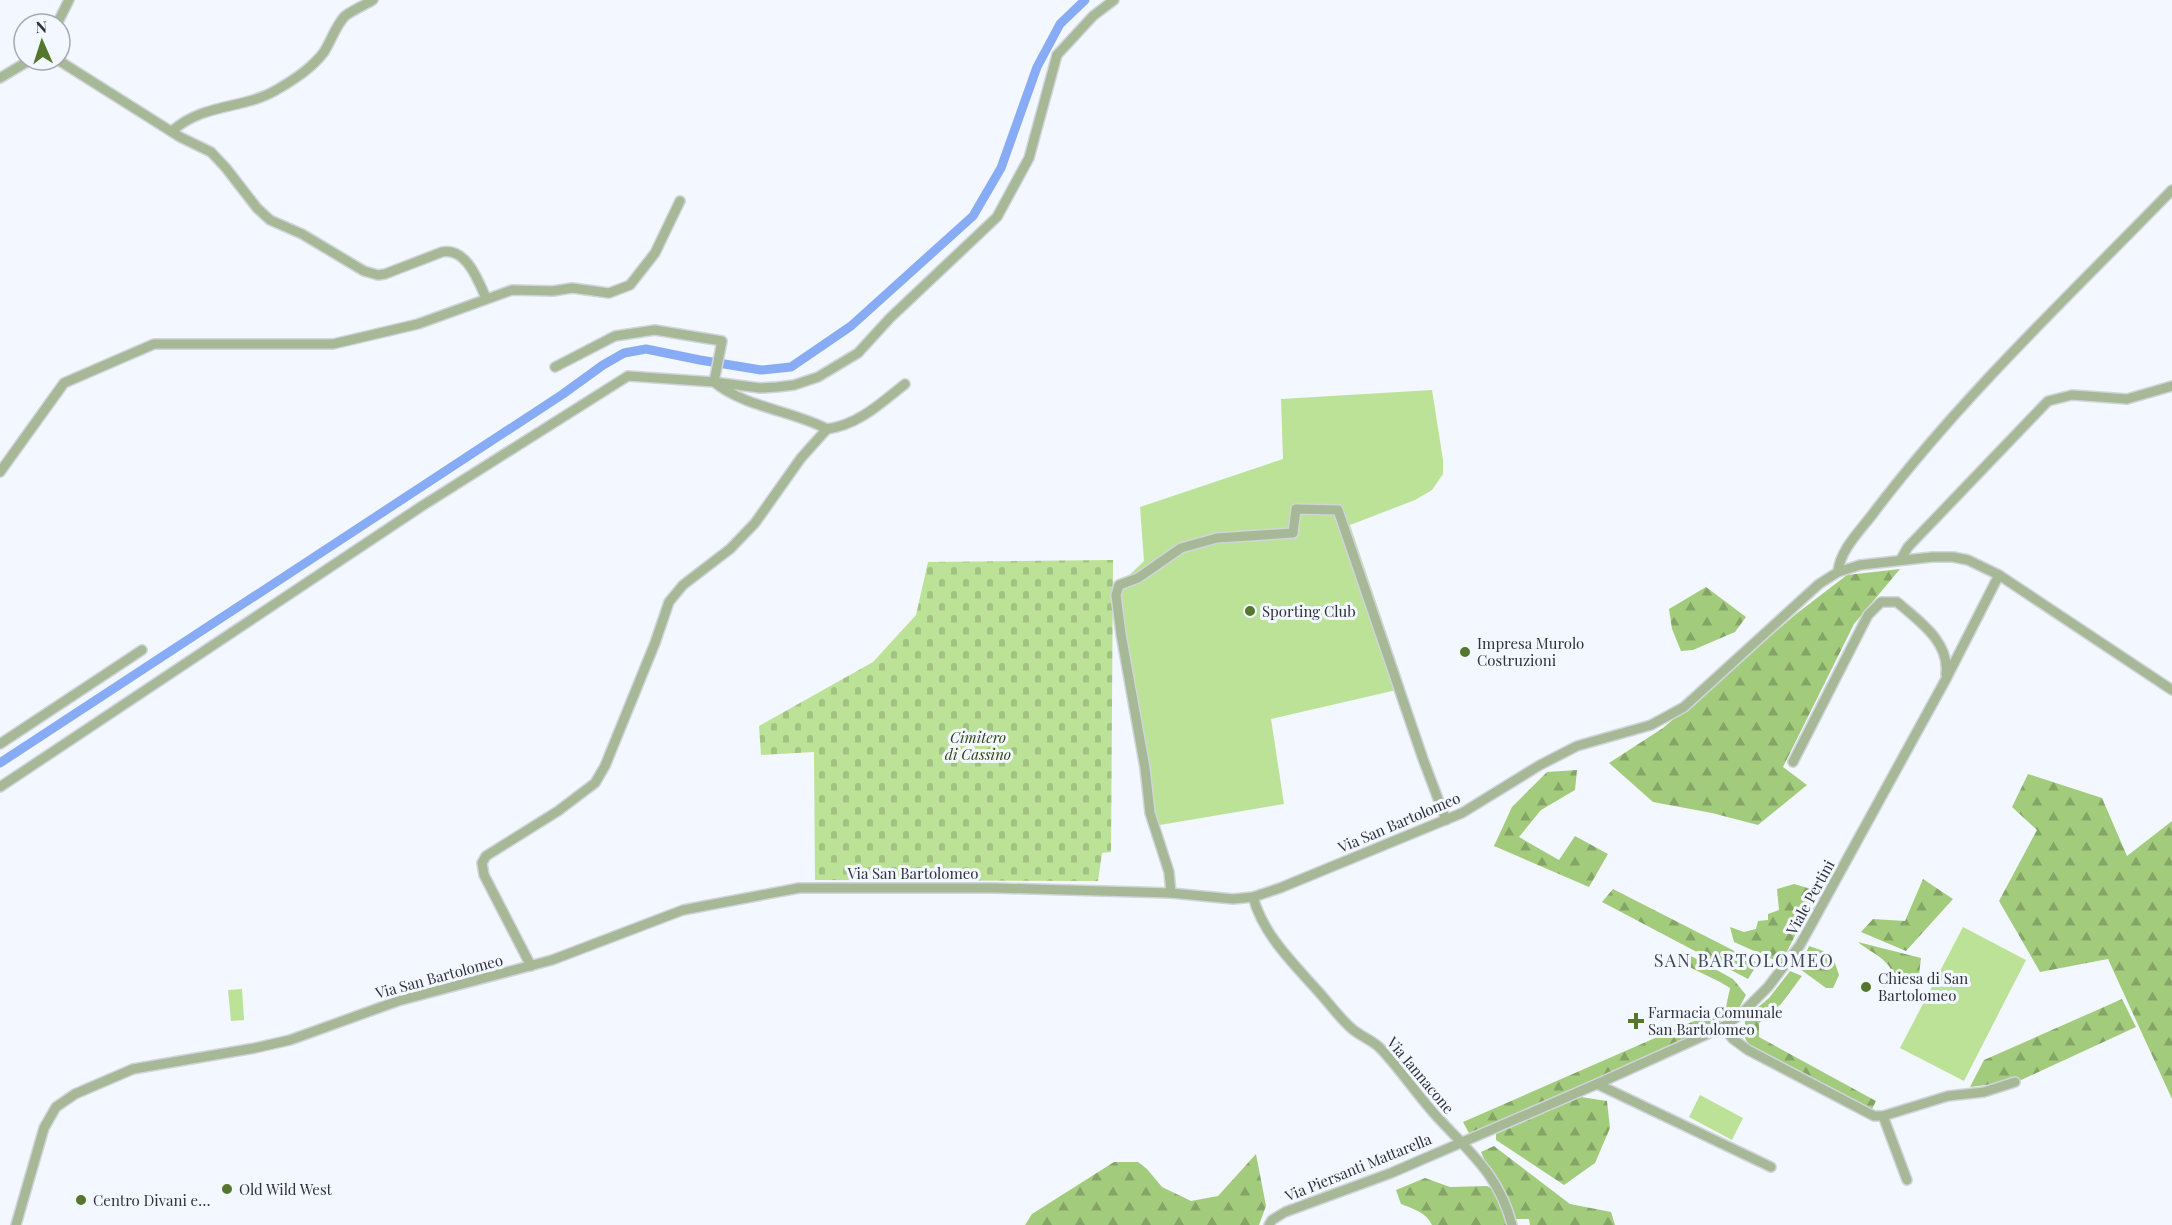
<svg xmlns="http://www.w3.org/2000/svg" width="2172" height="1225" font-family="'Playfair Display',serif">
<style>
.forest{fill:url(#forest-firs)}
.cemetery{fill:url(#cemetery-stones)}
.garden{fill:#bbe296}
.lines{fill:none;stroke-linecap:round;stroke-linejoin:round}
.canal{stroke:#87acf5;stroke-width:9}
.minor-casing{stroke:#d0d4db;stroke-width:12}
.minor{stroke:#a6b896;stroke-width:9}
.poi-dot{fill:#54762d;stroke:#f3f7ff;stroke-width:2}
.labels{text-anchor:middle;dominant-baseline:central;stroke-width:6;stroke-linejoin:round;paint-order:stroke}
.poi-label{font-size:15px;fill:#2f3239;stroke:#f3f7ff;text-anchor:start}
.park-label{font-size:15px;font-style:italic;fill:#2d460d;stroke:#f3f7ff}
.street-label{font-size:15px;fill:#2f3239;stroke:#f3f7ff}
.quarter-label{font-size:18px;letter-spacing:1.5px;fill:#3f4755;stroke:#f3f7ff}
</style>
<defs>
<pattern id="forest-firs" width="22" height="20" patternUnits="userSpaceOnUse" patternTransform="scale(1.5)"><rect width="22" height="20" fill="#a3cb7c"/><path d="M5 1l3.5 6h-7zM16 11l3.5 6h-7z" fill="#85a567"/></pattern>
<pattern id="cemetery-stones" width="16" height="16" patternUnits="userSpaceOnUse" patternTransform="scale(1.5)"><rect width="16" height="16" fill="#bbe296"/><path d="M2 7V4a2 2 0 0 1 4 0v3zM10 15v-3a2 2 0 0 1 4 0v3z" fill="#a1c282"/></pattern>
</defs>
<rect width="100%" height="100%" fill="#f3f7ff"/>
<g class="forest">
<polygon points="1900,569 1854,624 1783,767 1807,785 1758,825 1712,813 1653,802 1609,763 1663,728 1796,614 1847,575"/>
<polygon points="1706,587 1746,617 1735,632 1693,650 1681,651 1672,629 1669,609"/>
<polygon points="1577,770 1575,790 1541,810 1519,837 1559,860 1575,836 1608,854 1589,887 1494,846 1512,807 1547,772"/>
<polygon points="2028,774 2102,798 2127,856 2172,821 2172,1099 2108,959 2040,972 1999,901 2037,830 2012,807"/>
<polygon points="1923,879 1953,899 1906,951 1861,932 1873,919 1905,921"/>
<polygon points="1794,884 1818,891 1781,963 1734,942 1730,927 1744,932 1756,929 1758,921 1768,920 1768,914 1779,910 1777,889"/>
<polygon points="1613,889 1758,963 1748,979 1602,902"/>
<path d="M1858,942L1921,958L1919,975L1893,973C1885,956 1872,954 1858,942Z"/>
<polygon points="1809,946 1832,954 1839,975 1833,988 1826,988 1800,969"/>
<polygon points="1682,951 1733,979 1746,995 1737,1012 1714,1026 1470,1135 1463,1122 1726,1007 1730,988 1720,982 1677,961"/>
<polygon points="1790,971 1802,976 1781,1004 1759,1023 1759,1037 1876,1101 1871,1111 1749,1045 1745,1038 1745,1018 1769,998"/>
<polygon points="2122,999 2136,1027 2019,1081 1970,1087 1984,1060"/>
<polygon points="1581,1097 1607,1101 1610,1128 1595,1163 1564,1185 1496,1140 1496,1134"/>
<polygon points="1494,1146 1570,1204 1611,1212 1615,1225 1530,1225 1529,1219 1516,1219 1498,1180 1485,1161 1481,1152"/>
<polygon points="1256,1154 1266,1206 1259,1225 1025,1225 1032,1214 1114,1162 1138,1162 1147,1169 1162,1187 1191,1201 1218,1196"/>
<path d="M1425,1178L1450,1187L1487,1186L1495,1190L1504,1211L1507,1225H1432C1426,1212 1413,1209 1401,1204L1396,1190Z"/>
</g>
<polygon class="cemetery" points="1113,560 1111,852 1102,853 1098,881 815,880 814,752 761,755 759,726 873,662 916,615 928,562"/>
<g class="garden">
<polygon points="1432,390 1443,460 1443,474 1432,490 1415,500 1350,525 1405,688 1271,719 1284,804 1154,826 1120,604 1119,585 1144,561 1140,507 1283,459 1281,399"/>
<polygon points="1963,927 2026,960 1964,1081 1900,1048"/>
<polygon points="242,989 244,1020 231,1021 228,990"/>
<polygon points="1700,1095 1743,1118 1732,1140 1689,1117"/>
</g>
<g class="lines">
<polyline class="canal" points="0,763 563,394 603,365 624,353 646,349 700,360 761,370 791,367 851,326 973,216 1001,168 1037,67 1060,24 1085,0"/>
<g class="minor-casing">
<g id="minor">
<polyline points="57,24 69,0"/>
<path d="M58,60L180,137L211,152L226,168L257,208L270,220L302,234L364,271L378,275L385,274L442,252C466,247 478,280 486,298"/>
<polyline points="0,78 30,60"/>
<path d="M172,131C205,102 244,110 278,89C295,79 312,68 324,52C331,41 336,25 345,16C353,10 365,5 373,0"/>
<path d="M827,429C858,425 881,403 905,384"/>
<polyline points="0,472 64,383 154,344 333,344 418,324 512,290 553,291 572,288 609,293 630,285 655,253 680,201"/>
<polyline points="1901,559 1908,547 2048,401 2072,395 2127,399 2172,386"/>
<path d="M1838,572C1840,549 1862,529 1875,511C1963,395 2071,294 2172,190"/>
<polyline points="0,744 142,650"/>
<path d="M1793,762L1868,615L1881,602H1897C1919,621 1950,642 1946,674"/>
<polyline points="0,787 422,506 628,376 714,382 760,388 777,387 794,385 818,377 858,353 890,318 997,217 1029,158 1057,55 1093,16 1114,0"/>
<polyline points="1171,893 1169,872 1150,813 1145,768 1121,634 1116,595 1119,585 1138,578 1181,548 1217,538 1293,533 1296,509 1338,510 1423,759 1446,820"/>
<path d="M1253,897C1263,934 1292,962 1317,990C1328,1002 1338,1016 1350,1027C1359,1036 1371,1039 1380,1048C1402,1071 1419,1098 1441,1121C1473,1155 1500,1178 1512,1225"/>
<path d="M531,966L484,875L482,863L486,856L558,811L595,783L605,766L655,643L669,602L683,585L730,549L755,523L801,458L827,429C791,410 746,408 714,382L722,341L655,330L615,336L555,367"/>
<polyline points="1723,1027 1733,1039 1748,1050 1874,1116 1883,1116 1948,1096 1984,1092 2015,1082"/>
<polyline points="1597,1084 1771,1167"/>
<polyline points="1883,1116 1907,1180"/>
<polyline points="16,1225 44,1128 56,1107 75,1094 133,1069 255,1048 290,1040 398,1001 552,960 683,910 799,888 995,888 1171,893 1233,899 1253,897 1280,888 1462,813 1540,765 1577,746 1651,725 1684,707 1819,584 1838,572 1860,565 1932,557 1953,557 1968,560 1999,575 2172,690"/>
<polyline points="1269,1225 1272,1220 1285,1212 1391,1173 1597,1084 1723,1027 1741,1014 1768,987 1800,945 1946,679 1999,575"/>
</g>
</g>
<use href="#minor" class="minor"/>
</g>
<g class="poi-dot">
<circle cx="1250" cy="611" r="6"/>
<circle cx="1465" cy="652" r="6"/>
<circle cx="1866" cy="987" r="6"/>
<path d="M1633 1012h6v6h6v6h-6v6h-6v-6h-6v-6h6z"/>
<circle cx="227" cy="1189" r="6"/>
<circle cx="81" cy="1200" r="6"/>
</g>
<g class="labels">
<g class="poi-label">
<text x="1262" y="611">Sporting Club</text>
<text x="1477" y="643">Impresa Murolo<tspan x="1477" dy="17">Costruzioni</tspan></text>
<text x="1878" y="978">Chiesa di San<tspan x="1878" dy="17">Bartolomeo</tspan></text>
<text x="1648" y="1012">Farmacia Comunale<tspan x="1648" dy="17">San Bartolomeo</tspan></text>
<text x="239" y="1189">Old Wild West</text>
<text x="93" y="1200">Centro Divani e…</text>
</g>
<g class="park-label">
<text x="978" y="737">Cimitero<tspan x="978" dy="17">di Cassino</tspan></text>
</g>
<g class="street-label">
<text transform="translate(1399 822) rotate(-23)">Via San Bartolomeo</text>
<text x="913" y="873">Via San Bartolomeo</text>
<text transform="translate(1810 897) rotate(-61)">Viale Pertini</text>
<text transform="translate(439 976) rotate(-15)">Via San Bartolomeo</text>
<text transform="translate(1421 1075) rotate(50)">Via Iannacone</text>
<text transform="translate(1358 1167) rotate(-22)">Via Piersanti Mattarella</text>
</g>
<g class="quarter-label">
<text x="1744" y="960">SAN BARTOLOMEO</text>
</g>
</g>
<g transform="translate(42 42) rotate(357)"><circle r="28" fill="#f3f7ff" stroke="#a5a8b0" stroke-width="1.5"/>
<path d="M0-4.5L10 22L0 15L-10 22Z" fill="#54762d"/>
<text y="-9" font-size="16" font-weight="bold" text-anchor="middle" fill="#2f3239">N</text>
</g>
</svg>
